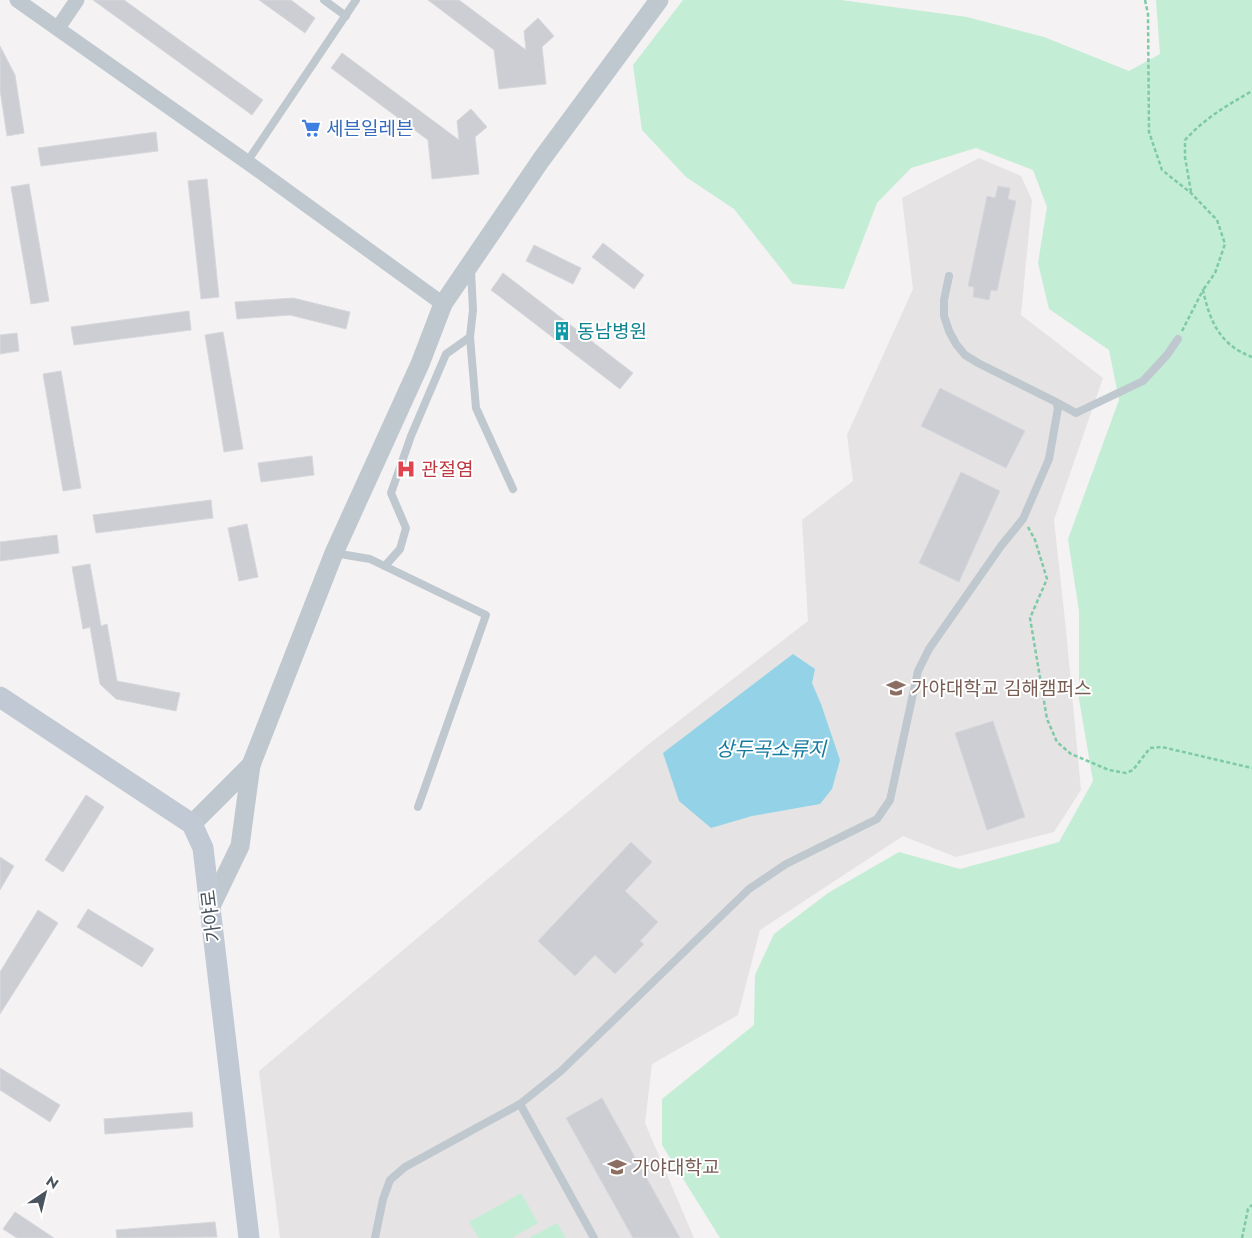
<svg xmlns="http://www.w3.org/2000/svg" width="1252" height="1238" font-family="Jost,'Noto Sans KR',sans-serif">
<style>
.education{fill:#e5e3e3}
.green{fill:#c4edd6}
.water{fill:#94d3e7}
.building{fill:#ccced4;stroke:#d6d8dc}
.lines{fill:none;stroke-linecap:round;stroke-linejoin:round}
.path{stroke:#7ecaa7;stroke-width:2.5;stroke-dasharray:4 2.5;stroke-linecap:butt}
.service{stroke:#c0c8cf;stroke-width:8}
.minor{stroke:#c0c8cf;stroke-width:15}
.tertiary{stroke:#c0c8cf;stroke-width:19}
.secondary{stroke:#c1c9d4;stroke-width:21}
.labels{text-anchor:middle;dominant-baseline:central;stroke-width:4;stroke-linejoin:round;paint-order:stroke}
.shop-label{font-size:19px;fill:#366cbe;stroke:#fff;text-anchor:start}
.culture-label{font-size:19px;fill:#0d838f;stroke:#fff;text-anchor:start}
.health-label{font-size:19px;fill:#be3a42;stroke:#fff;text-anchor:start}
.education-label{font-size:19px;fill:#785e54;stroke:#fff;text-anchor:start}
.street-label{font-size:19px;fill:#4a545e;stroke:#fff}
.water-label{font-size:20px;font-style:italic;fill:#167c9f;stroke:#fff}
</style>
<rect width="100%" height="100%" fill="#f4f2f2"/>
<polygon class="education" points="979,158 1021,176 1032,200 1021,315 1103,378 1054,520 1066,630 1081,790 1054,832 956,857 903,836 760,930 738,1015 652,1064 645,1123 694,1238 280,1238 259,1071 645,747 808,621 802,520 853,481 847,435 913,289 902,198"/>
<g class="green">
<polygon points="683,0 841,0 967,17 1044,37 1129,71 1160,54 1156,0 1252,0 1252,1238 720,1238 662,1145 662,1099 754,1025 755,975 774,934 828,893 899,852 960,869 1059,842 1093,781 1079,699 1079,611 1068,539 1119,400 1109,350 1049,309 1038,263 1047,207 1033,170 976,148 911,168 877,203 844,289 793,284 734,209 686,177 642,130 633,65"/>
<polygon points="521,1193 538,1223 512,1238 479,1238 469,1222"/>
<polygon points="557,1223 566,1238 529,1238"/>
</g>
<polygon class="water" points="793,654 815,669 812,683 821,704 840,760 832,789 820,804 752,816 711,828 679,801 663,753"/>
<g class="building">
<polygon points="93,0 124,0 263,100 252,115"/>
<polygon points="259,0 291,0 315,18 305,33"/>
<polygon points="428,0 459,0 526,50 524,31 538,18 554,36 542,47 546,84 499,89 494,50"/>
<polygon points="0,46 15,75 24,133 7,136 0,90"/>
<polygon points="342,53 459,140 457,121 471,109 487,127 475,137 479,174 432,179 428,140 331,68"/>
<polygon points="156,132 158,151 41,166 38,148"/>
<polygon points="207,179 219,297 201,299 188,181"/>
<polygon points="29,184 49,301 31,304 11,187"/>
<polygon points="998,186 1010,188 1008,199 1016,201 997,291 991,290 989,300 973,297 974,287 968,286 987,196 995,198"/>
<polygon points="603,243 644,275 634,289 592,257"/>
<polygon points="534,245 581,268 573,284 526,261"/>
<polygon points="503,273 633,373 620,389 491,290"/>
<polygon points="293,298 350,312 346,329 290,315 237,319 235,302"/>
<polygon points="189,311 191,330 74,345 71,327"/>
<polygon points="223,332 243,449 224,452 205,335"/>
<polygon points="17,333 19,351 0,354 0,335"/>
<polygon points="61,371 81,488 63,491 43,374"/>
<polygon points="940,388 1025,431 1006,468 921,426"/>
<polygon points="312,456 314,475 261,482 258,463"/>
<polygon points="961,472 1000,491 959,582 919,563"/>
<polygon points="211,500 213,518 96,533 93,515"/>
<polygon points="247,524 258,577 239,581 228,528"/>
<polygon points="57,535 59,553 0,561 0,542"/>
<polygon points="90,564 101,626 107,624 117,681 180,693 176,711 116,699 100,684 90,627 83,629 72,567"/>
<polygon points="993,721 1025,817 987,830 955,733"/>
<polygon points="86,795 104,807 63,872 45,860"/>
<polygon points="631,842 652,862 625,891 658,922 640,941 644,944 615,974 595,955 575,976 538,941"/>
<polygon points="0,857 14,866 0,890"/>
<polygon points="88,909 154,949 142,967 77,927"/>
<polygon points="38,910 58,923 0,1014 0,972"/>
<polygon points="0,1068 60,1105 50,1122 0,1090"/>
<polygon points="602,1098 680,1238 633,1238 566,1118"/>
<polygon points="192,1112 193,1127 105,1134 104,1119"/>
<polygon points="15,1212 54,1238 17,1238 3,1229"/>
<polygon points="215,1222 217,1237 117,1238 116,1230"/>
</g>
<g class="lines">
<g class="path">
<polyline points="1145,0 1148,14 1149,132 1162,170 1191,193 1217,220 1225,244 1215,273 1203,290"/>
<path d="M1191,192L1185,157V140C1205,118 1226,106 1252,91"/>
<path d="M1182,331L1203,290C1210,322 1220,345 1252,357"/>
<polyline points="1028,527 1035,540 1047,579 1030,618 1047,719 1057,742 1071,754 1109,770 1126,773 1133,770 1150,748 1162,747 1252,768"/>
<polyline points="1242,1238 1248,1209 1252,1205"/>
</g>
<g class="service">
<polyline points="324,0 346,16"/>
<polyline points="247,162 356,0"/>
<polyline points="470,337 476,408 513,489"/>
<polyline points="1056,402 1076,413 1143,381 1167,355 1178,339"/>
<polyline points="334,553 370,559 486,615 418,807"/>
<polyline points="385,566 400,549 406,528 391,493 411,436 446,354 470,337 473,310 471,271"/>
<polyline points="520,1104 594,1238"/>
<polyline points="375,1238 383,1199 390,1180 405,1167 520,1104 561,1071 749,889 786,864 877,819 890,800 918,671 929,649 1001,546 1023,519 1049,459 1058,408 1056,402 978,363 965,355 956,344 949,331 944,316 944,300 949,276"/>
</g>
<g class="minor">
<polyline points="17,0 247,162 443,304"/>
<polyline points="58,28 77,0"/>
</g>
<g class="tertiary">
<polyline points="192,824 251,765 334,553 420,364 443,304 541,160 659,0"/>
<polyline points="210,908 240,846 251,765"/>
</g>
<polyline class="secondary" points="0,697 192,824 203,848 249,1238"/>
</g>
<defs>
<g id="supermarket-bare" transform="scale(1.5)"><path d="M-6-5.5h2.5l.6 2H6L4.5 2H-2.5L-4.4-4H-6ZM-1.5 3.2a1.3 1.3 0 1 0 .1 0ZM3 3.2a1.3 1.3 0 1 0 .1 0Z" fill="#3f7fe0" stroke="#fff" stroke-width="2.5" paint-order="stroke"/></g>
<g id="building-bare" transform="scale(1.5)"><path d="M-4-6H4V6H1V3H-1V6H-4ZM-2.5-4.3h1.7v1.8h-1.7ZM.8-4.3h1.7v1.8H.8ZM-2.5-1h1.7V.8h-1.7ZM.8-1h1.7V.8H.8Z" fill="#0f9aa8" stroke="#fff" stroke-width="2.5" paint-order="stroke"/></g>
<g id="hospital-bare" transform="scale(1.5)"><path d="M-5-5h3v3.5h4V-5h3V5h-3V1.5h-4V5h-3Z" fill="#e0444e" stroke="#fff" stroke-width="2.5" paint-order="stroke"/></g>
<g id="university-bare" transform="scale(1.5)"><path d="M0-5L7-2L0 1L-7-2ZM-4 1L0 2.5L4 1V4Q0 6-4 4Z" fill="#8d6e63" stroke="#fff" stroke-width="2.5" paint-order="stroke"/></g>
</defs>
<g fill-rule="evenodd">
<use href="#supermarket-bare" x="311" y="128"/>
<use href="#building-bare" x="562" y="331"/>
<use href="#hospital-bare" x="406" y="469"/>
<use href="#university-bare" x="896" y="688"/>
<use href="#university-bare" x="617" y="1167"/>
</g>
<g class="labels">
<g class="shop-label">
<text x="326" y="128">세븐일레븐</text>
</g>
<g class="culture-label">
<text x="577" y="331">동남병원</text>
</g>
<g class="health-label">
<text x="421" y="469">관절염</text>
</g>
<g class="education-label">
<text x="911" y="688">가야대학교 김해캠퍼스</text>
<text x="632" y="1167">가야대학교</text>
</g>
<g class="street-label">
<text transform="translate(211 916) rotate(-97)">가야로</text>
</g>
<g class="water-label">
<text x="771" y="749">상두곡소류지</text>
</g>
</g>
<g transform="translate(45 1193) rotate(35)" stroke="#ffffff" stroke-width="4" paint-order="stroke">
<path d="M0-4L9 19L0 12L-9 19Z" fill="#4a545e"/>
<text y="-8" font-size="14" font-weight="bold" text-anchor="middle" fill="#4a545e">N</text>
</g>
</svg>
